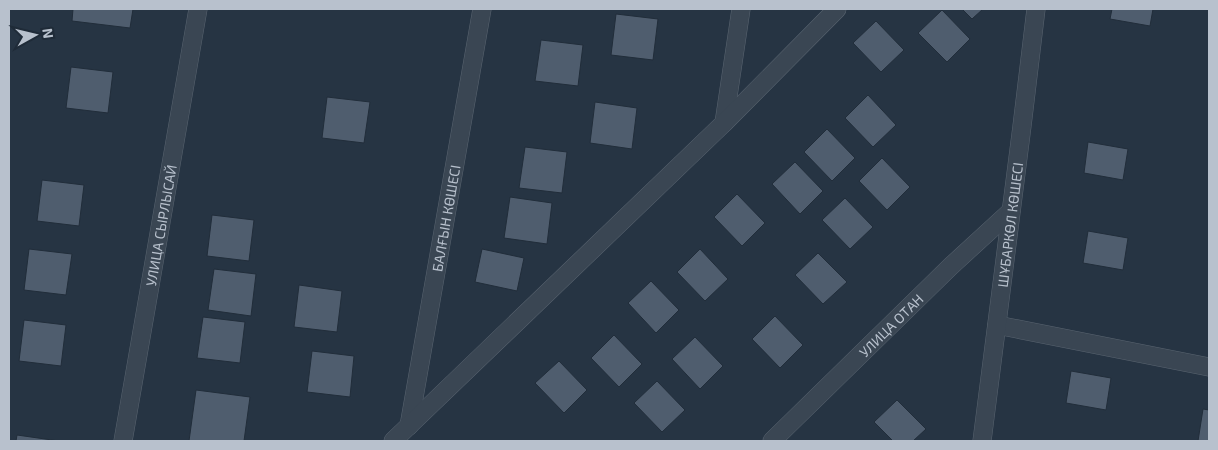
<svg xmlns="http://www.w3.org/2000/svg" width="1218" height="450" font-family="'Exo 2',sans-serif">
<style>
.building{fill:#4f5d6e;stroke:#212d3a}
.lines{fill:none;stroke-linecap:round;stroke-linejoin:round}
.minor-casing{stroke:#596470;stroke-width:19}
.minor{stroke:#3a4653;stroke-width:18}
.labels{text-anchor:middle;dominant-baseline:central;stroke-width:4;stroke-linejoin:round;paint-order:stroke}
.street-label{font-size:14px;fill:#b8c1cd;stroke:#1f2b38}
</style>
<rect width="100%" height="100%" fill="#263443"/>
<g class="building">
<polygon points="73,9 133,9 130,28 72,21"/>
<polygon points="962,9 983,9 972,19"/>
<polygon points="1112,9 1153,9 1150,26 1110,19"/>
<polygon points="942,10 970,39 947,62 918,33"/>
<polygon points="616,14 658,19 653,60 611,55"/>
<polygon points="876,21 904,50 881,72 853,43"/>
<polygon points="541,40 583,45 578,86 535,81"/>
<polygon points="71,67 113,72 108,113 66,108"/>
<polygon points="868,95 896,125 873,147 845,118"/>
<polygon points="327,97 370,102 364,143 322,138"/>
<polygon points="595,102 637,108 632,149 590,143"/>
<polygon points="827,129 855,158 832,181 804,152"/>
<polygon points="1088,142 1128,149 1123,180 1084,173"/>
<polygon points="525,147 567,152 562,193 519,188"/>
<polygon points="882,158 910,187 887,210 859,181"/>
<polygon points="795,162 823,191 800,214 772,184"/>
<polygon points="42,180 84,185 79,226 37,221"/>
<polygon points="737,194 765,223 742,246 714,217"/>
<polygon points="510,197 552,203 547,244 504,238"/>
<polygon points="845,198 873,227 850,249 822,220"/>
<polygon points="212,215 254,220 249,261 207,256"/>
<polygon points="1088,231 1128,238 1123,270 1083,263"/>
<polygon points="29,249 72,254 66,295 24,290"/>
<polygon points="482,249 524,258 517,291 475,282"/>
<polygon points="700,249 728,279 705,301 677,272"/>
<polygon points="818,253 847,282 823,304 795,275"/>
<polygon points="214,269 256,274 251,316 208,310"/>
<polygon points="651,281 679,310 656,333 628,303"/>
<polygon points="299,285 342,291 337,332 294,327"/>
<polygon points="775,316 803,345 780,368 752,339"/>
<polygon points="203,317 245,322 240,363 197,358"/>
<polygon points="24,320 66,325 61,366 19,361"/>
<polygon points="614,335 642,364 619,387 591,358"/>
<polygon points="695,337 723,366 700,389 672,359"/>
<polygon points="312,351 354,356 350,397 307,392"/>
<polygon points="559,361 587,390 564,413 535,383"/>
<polygon points="1071,371 1111,378 1106,410 1066,403"/>
<polygon points="657,381 685,410 662,432 634,403"/>
<polygon points="196,390 250,397 244,441 189,441"/>
<polygon points="897,400 926,429 913,441 893,441 874,422"/>
<polygon points="1203,409 1209,410 1209,441 1198,441"/>
<polygon points="17,435 59,441 16,441"/>
</g>
<g class="lines">
<g class="minor-casing">
<g id="minor">
<polyline points="724,123 741,9"/>
<polyline points="997,325 1209,367"/>
<path id="s1" d="M409,426L482,9"/>
<path id="s2" d="M123,441L198,9"/>
<polyline points="393,441 724,123 837,9"/>
<path id="s3" d="M772,441L951,266L1011,211"/>
<path id="s4" d="M982,441L1022,126L1036,9"/>
</g>
</g>
<use href="#minor" class="minor"/>
</g>
<g class="labels">
<g class="street-label">
<text stroke="none"><textPath href="#s1" startOffset="211">БАЛҒЫН КӨШЕСІ</textPath></text>
<text stroke="none"><textPath href="#s2" startOffset="219">УЛИЦА СЫРЛЫСАЙ</textPath></text>
<text stroke="none"><textPath href="#s4" startOffset="218">ШҰБАРКӨЛ КӨШЕСІ</textPath></text>
<text stroke="none"><textPath href="#s3" startOffset="166">УЛИЦА ОТАН</textPath></text>
</g>
</g>
<rect width="1218" height="450" fill="none" stroke="#b8c1cd" stroke-width="20"/>
<g transform="translate(35 35) rotate(82)" stroke="#1f2b38" stroke-width="4" paint-order="stroke">
<path d="M0-4L9 19L0 12L-9 19Z" fill="#b8c1cd"/>
<text y="-8" font-size="14" font-weight="bold" text-anchor="middle" fill="#b8c1cd">N</text>
</g>
</svg>
